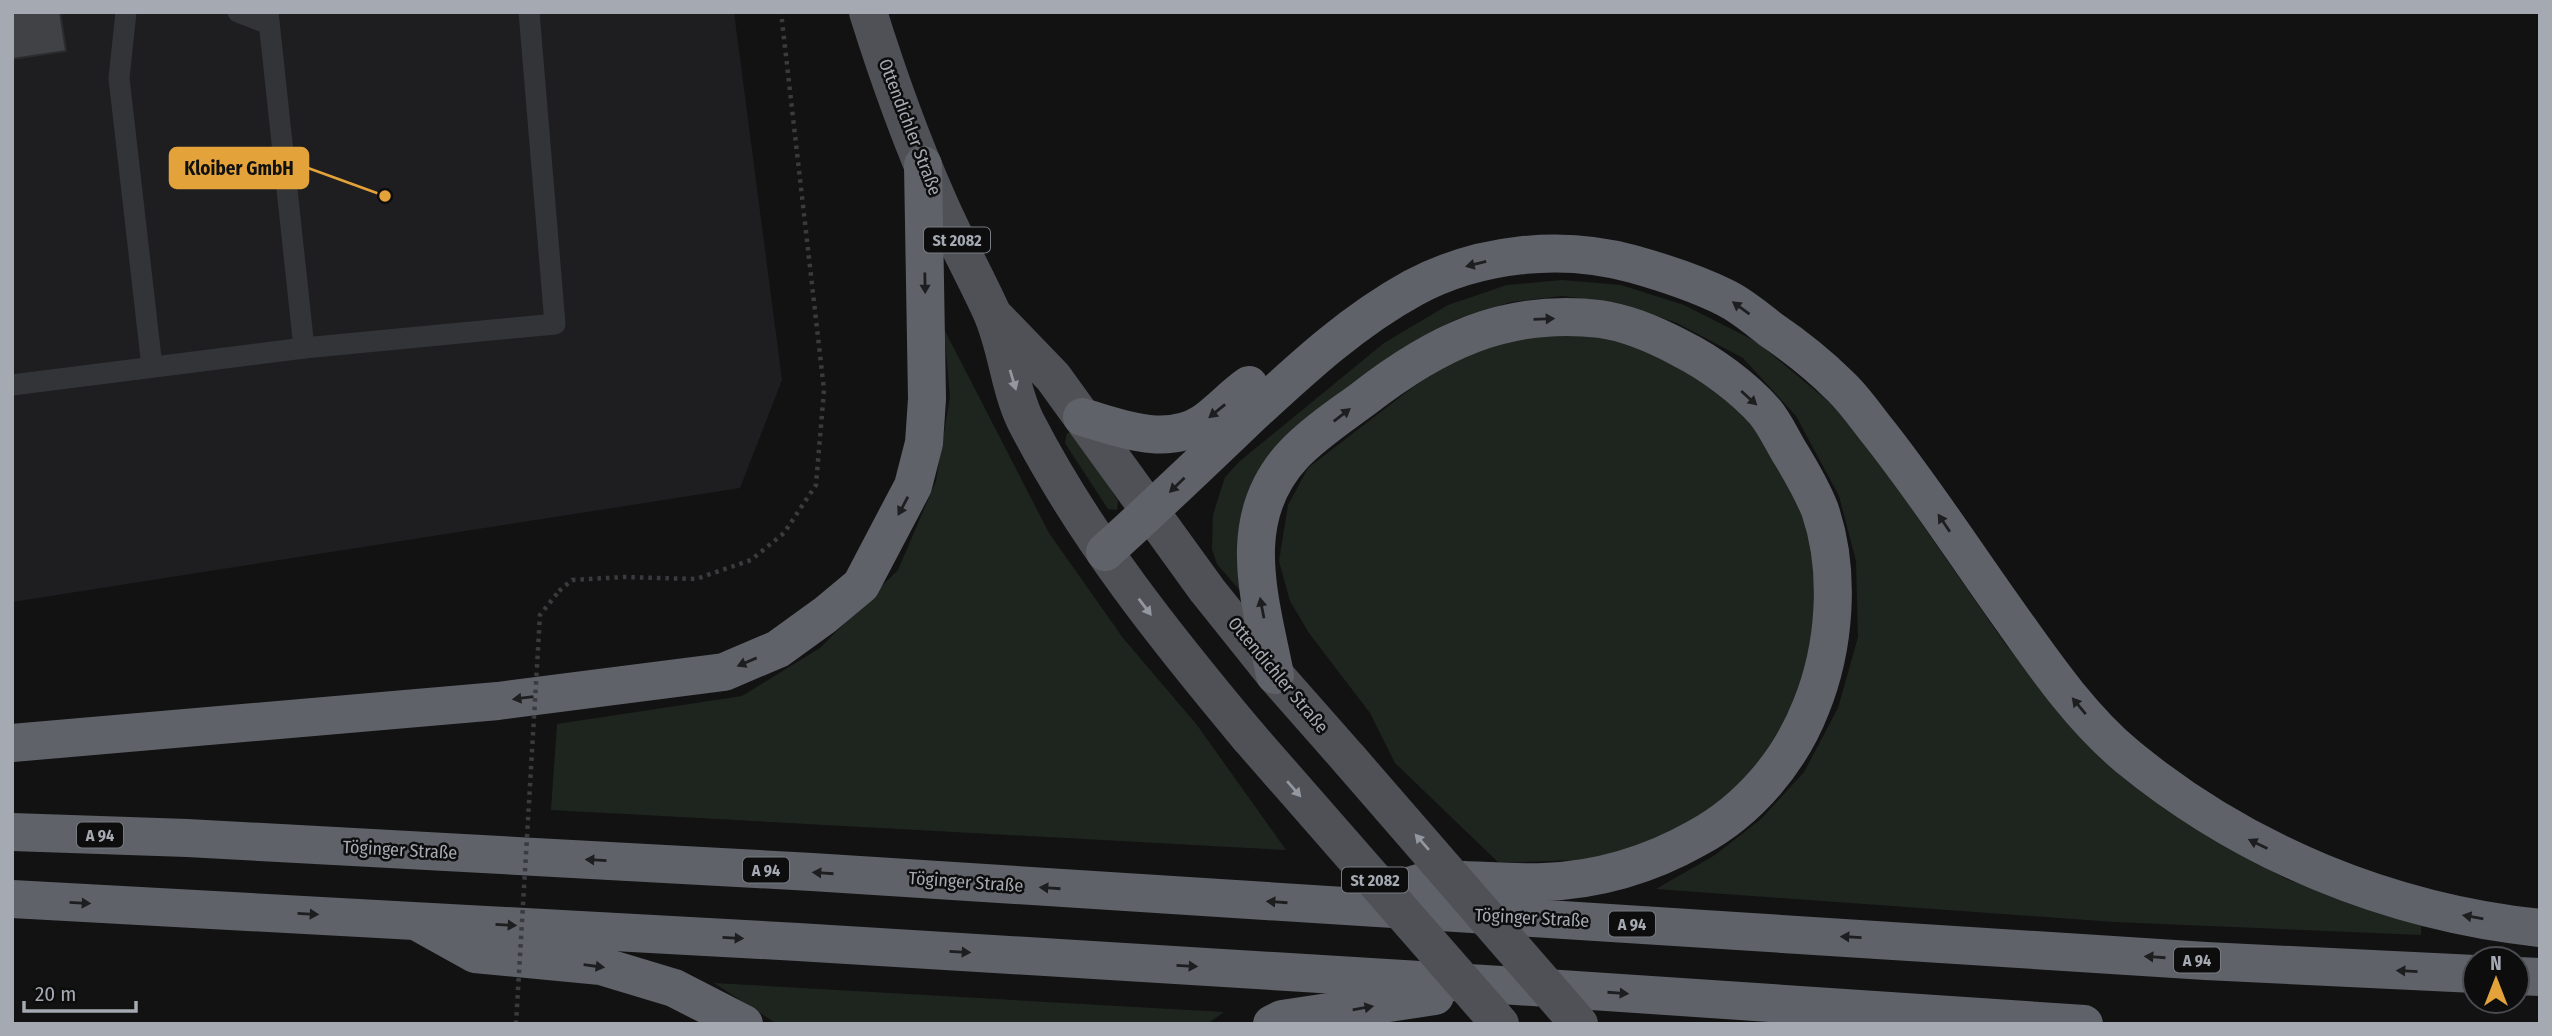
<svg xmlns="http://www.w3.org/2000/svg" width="2552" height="1036" font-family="'Fira Sans Condensed',sans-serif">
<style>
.built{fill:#1e1e20}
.green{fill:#1e251f}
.building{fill:#414246;stroke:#2c2c2f;stroke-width:2}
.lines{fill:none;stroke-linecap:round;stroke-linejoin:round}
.path{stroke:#393b3e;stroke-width:4.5;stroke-dasharray:3.5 5;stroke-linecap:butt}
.lane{stroke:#333438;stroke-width:21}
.primary{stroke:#4f5156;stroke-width:38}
.highway{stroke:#5f6268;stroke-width:38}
.path-bridge{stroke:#393b3e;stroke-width:4.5;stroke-dasharray:3.5 5;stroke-linecap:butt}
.primary-bridge{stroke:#4f5156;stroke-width:38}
.oneway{fill:#1d1e20}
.oneway2{fill:#9397a0}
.labels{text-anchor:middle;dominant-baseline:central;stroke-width:5;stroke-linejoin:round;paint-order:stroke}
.shield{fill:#0d0d0e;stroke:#777a81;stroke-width:2}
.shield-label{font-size:16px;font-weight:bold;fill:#a4a9b2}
.street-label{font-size:18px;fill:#a4a9b2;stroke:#0d0d0e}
.leader{fill:none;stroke:#e3a33a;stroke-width:2.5}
.callout-dot{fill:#e3a33a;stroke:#0d0d0e;stroke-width:2.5}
.callout{fill:#e3a33a;stroke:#e3a33a;stroke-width:2.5}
.callout-label{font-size:19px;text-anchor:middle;font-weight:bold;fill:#111}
</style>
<rect width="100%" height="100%" fill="#121213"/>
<polygon class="built" points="12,12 734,12 782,380 740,488 12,602"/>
<g class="green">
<polygon points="1562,280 1621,285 1684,305 1757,342 1841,412 1881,465 2006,645 2084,740 2182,820 2286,879 2421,926 2421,935 2114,922 1656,889 1715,855 1761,819 1804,772 1838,708 1858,637 1856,561 1839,496 1796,416 1743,358 1677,323 1619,303 1562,296 1511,302 1454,320 1395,355 1284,442 1255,608 1217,564 1212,549 1213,515 1225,477 1240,461 1384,343 1448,305 1507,285"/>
<polygon points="1571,328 1632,338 1740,400 1806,500 1822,605 1790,725 1754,772 1710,813 1654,845 1599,859 1499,863 1395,763 1370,713 1309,633 1290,601 1279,561 1288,505 1308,468 1413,387 1452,362 1500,340"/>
<polygon points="944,329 1049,533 1123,638 1197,725 1286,850 551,810 557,724 742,696 820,648 898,570 936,481 950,397"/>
<polygon points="1075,432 1118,501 1117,510 1108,509 1065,443 1067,433"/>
<polygon points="714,983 1224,1012 1207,1024 777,1024"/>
</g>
<polygon class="building" points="12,12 60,12 66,51 12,59"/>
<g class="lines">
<polyline class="path" points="559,591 572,580 625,577 696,579 751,560 784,533 816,485 824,390 781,12"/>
<g class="lane">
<polyline points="126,12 119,78 152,367"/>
<polyline points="238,12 269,24"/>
<polyline points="268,12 304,348"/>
<polyline points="12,385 304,348 555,324 529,12"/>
</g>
<g class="primary">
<path d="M868,12C888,76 911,140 938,201C954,238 974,274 991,311C1007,346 1009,388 1026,422C1085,537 1167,639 1249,737"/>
<polyline points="997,319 1053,377 1207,590 1275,675 1349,759"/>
</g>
<g class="highway">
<path d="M1082,417C1121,428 1165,447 1203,423C1219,412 1233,396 1249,385"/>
<path d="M1105,552C1154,508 1202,462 1250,416C1301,369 1351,322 1413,288C1478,253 1561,244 1633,264C1665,273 1696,283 1726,298C1742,306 1756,318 1770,329C1795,346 1819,365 1840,386C1853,398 1864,414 1875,428C1924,489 1966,555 2012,619C2046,667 2082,719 2128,757C2245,853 2389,912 2540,928"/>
<path d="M1275,675C1260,598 1233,519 1294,454C1314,433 1340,416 1363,399C1435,343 1505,308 1600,319C1629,323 1656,335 1682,349C1710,363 1744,388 1765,412C1775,424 1782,440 1790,453C1801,471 1812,490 1820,510C1841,572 1835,648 1811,707C1790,761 1749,810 1697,838C1651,864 1598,880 1544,882C1518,883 1490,881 1464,880C1453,880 1442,878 1432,880C1411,884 1390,893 1370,899"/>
<polyline points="12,743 498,701 724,672 778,649 825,615 861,585 913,486 924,443 927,399 923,165"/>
<polyline points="12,832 187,838 812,872 2206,961 2475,974"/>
<polyline points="12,899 798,942 1501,985 2084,1024"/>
<polyline points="421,924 475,954 601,966 674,988 744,1024"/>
<polyline points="2517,976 2540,977"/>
<polyline points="1272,1024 1282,1019 1435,996"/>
</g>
<polyline class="path-bridge" points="516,1024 540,615 559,591"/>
<g class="primary-bridge">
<polyline points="1249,737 1500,1024"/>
<polyline points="1349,759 1579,1024"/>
</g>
</g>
<defs><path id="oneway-solid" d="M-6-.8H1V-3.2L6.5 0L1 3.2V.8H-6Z" transform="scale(1.75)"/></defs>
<g class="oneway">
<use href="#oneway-solid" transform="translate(1476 264) rotate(166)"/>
<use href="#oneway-solid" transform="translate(925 283) rotate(89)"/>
<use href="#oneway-solid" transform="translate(1741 308) rotate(-144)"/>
<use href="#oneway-solid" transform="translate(1544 319) rotate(-2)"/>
<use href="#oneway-solid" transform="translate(1749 398) rotate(42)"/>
<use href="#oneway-solid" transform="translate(1217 411) rotate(141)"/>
<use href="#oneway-solid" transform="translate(1342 415) rotate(-38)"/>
<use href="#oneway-solid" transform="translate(1177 485) rotate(136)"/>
<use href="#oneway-solid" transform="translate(903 506) rotate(118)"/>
<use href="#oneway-solid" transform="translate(1944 523) rotate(-124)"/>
<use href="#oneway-solid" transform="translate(1262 608) rotate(-101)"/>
<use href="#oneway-solid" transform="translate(747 662) rotate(157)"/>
<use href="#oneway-solid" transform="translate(523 698) rotate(173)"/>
<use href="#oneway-solid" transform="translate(2079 706) rotate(-130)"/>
<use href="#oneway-solid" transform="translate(2258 844) rotate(-154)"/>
<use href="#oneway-solid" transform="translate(596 860) rotate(-177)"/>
<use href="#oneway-solid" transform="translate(823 873) rotate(-176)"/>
<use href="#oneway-solid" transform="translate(1050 888) rotate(-176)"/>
<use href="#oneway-solid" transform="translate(1277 902) rotate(-176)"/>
<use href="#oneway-solid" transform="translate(80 903) rotate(3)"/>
<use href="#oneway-solid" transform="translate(308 914) rotate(3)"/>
<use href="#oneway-solid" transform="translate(2473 917) rotate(-170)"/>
<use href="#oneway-solid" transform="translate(506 925) rotate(3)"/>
<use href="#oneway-solid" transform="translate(1851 937) rotate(-177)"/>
<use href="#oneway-solid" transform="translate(733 938) rotate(3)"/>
<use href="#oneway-solid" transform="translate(960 952) rotate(3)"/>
<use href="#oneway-solid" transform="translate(2155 957) rotate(-176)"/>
<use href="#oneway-solid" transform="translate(594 966) rotate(8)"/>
<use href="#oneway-solid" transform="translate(1187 966) rotate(3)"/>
<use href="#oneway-solid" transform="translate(2407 971) rotate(-177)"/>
<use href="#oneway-solid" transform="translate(1618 993) rotate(4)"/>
<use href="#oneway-solid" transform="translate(1363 1008) rotate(-10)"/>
</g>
<g class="oneway2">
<use href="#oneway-solid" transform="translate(1013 380) rotate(73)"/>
<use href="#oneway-solid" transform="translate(1145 607) rotate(53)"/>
<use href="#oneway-solid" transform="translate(1294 789) rotate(49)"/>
<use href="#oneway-solid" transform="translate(1422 842) rotate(-131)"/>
</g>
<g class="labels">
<g class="shield">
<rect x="924" y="227.5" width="66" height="25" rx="5"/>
<rect x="77" y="822.5" width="46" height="25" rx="5"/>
<rect x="743" y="857.5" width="46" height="25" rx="5"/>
<rect x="1342" y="867.5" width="66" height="25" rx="5"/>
<rect x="1609" y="911.5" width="46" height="25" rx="5"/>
<rect x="2174" y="947.5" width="46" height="25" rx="5"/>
</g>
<g class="shield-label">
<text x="957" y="240">St 2082</text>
<text x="100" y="835">A 94</text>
<text x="766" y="870">A 94</text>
<text x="1375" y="880">St 2082</text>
<text x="1632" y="924">A 94</text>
<text x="2197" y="960">A 94</text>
</g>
<g class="street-label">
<text transform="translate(910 127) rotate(69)">Ottendichler Straße</text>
<text transform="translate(1278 675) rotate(50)">Ottendichler Straße</text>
<text transform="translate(400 850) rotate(3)">Töginger Straße</text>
<text transform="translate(966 882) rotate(4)">Töginger Straße</text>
<text transform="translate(1532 918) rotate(3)">Töginger Straße</text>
</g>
</g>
<path class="leader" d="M385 196L308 168"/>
<circle class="callout-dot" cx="385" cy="196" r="7"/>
<rect class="callout" x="170" y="148" width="138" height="40" rx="7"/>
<g class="callout-label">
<text x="239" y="175">Kloiber GmbH</text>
</g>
<rect width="2552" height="1036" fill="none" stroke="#a4a9b2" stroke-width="28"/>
<g transform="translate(2496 980)"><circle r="33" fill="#0d0d0e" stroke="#494b50" stroke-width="2"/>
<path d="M0-5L12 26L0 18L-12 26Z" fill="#e3a33a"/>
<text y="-10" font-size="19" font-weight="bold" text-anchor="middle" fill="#a4a9b2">N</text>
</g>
<path d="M24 1001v10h112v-10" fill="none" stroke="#a4a9b2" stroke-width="3.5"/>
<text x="35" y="1001" font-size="21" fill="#a4a9b2" stroke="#0d0d0e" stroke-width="5" paint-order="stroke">20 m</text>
</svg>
